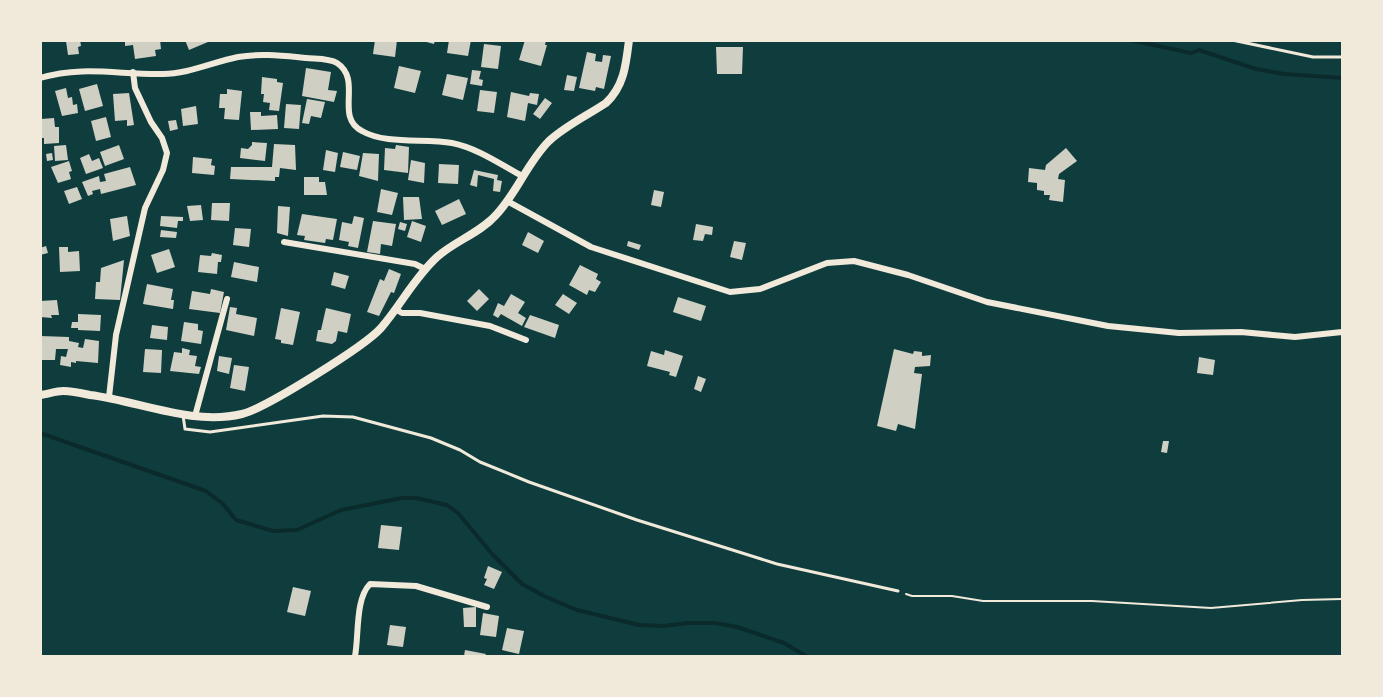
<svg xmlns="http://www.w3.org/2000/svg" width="1383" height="697" font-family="Signika,sans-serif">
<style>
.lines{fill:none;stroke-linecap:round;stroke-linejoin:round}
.stream{stroke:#0a2a2b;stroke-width:4}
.building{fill:#cfcfc3}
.path{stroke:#f1e9da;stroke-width:2}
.service{stroke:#f1e9da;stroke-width:3}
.minor{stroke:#f1e9da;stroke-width:6}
.secondary{stroke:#f1e9da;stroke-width:8}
</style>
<rect width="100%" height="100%" fill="#0f3d3e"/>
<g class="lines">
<g class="stream">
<polyline points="1130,40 1191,53 1199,50 1256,69 1284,74 1342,78"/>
<polyline points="40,433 206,491 223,504 236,520 273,531 297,530 341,510 402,498 416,498 447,505 458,513 493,555 522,584 546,597 577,610 639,625 664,626 687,623 715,623 737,627 784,643 806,656"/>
</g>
</g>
<g class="building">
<polygon points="80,40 81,46 78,47 79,54 68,55 66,41"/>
<polygon points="125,40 160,40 161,49 155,50 156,56 135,59 133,45 125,46"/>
<polygon points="185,40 207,40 208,42 189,50"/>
<polygon points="375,40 397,40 395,57 373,54"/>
<polygon points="419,40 435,40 434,44"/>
<polygon points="449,40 471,40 468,56 447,53"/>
<polygon points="525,40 546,40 545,45 547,45 541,66 519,60"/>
<polygon points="484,44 501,46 498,69 481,67"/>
<polygon points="716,47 743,47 742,74 717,74"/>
<polygon points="587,52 596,54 595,61 602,62 603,55 611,56 604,89 596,87 595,91 579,88"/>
<polygon points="399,66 421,71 415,93 394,88"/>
<polygon points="306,68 331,72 328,90 337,91 334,102 302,96"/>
<polygon points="472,70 481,71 479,79 483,80 482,86 470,84"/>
<polygon points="447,74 468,78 463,100 442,95"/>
<polygon points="567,75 577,77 574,91 564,90"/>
<polygon points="262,77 277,79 277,82 283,83 279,111 269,110 270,103 263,102 264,94 261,94"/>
<polygon points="97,84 103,106 85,111 79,89"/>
<polygon points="66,88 68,98 72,97 73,105 77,104 78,113 62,116 55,91"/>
<polygon points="227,89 242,91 239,120 224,119 225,108 219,108 220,94 227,94"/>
<polygon points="480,90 497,92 494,113 477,111"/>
<polygon points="511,92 529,96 530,93 539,94 537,105 528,103 525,121 507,117"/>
<polygon points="129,93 134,125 127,126 127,120 115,121 113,94"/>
<polygon points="545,98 552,103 540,119 533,114"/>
<polygon points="307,99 325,102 321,118 311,116 309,124 302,123"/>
<polygon points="286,104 301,105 299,129 284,128"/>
<polygon points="196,106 198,124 183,126 181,109"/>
<polygon points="250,112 261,112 261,116 277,115 278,129 251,130"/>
<polygon points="106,117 111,137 96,141 91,121"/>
<polygon points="54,118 55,127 59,127 59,143 44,144 44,138 42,138 41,119"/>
<polygon points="176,120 178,129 170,131 168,121"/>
<polygon points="252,142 267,143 265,161 240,158 241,148 248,149 252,145"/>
<polygon points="274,144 295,145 296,170 280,168 279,177 275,177 275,181 230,179 231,167 272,167"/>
<polygon points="66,145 68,160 55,161 54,146"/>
<polygon points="119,145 124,159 105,166 100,152"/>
<polygon points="396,145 409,147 408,173 384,170 385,148 395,149"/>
<polygon points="1066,148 1077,161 1059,174 1058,179 1065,180 1063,202 1049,200 1050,195 1044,195 1044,191 1037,190 1037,183 1028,182 1029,168 1045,170 1046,165"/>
<polygon points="326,150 338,153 335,172 323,170"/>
<polygon points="343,152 360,156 357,170 340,167"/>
<polygon points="52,153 53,160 47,161 46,154"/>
<polygon points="363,153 379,154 378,181 359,176"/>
<polygon points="89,154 92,161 99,158 103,168 86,174 80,158"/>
<polygon points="193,157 212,159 211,165 215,166 214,175 192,173"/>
<polygon points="411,160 425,163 424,183 408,180"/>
<polygon points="69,161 72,171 69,172 71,179 58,183 51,167"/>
<polygon points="439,164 459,165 458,184 438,183"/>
<polygon points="130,167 136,185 101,194 100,189 92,191 93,194 88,196 82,182 99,176 100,182 106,181 104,174"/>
<polygon points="474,170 498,175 497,180 502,181 500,192 493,191 494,179 478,175 477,187 470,185"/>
<polygon points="304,177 319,177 319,182 325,182 327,195 304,195"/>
<polygon points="77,187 82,199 69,204 64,191"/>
<polygon points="381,189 398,193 392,215 377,212"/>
<polygon points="654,190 664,192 661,207 651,205"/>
<polygon points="403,197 419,197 422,219 404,220"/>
<polygon points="459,199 466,214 442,225 435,211"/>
<polygon points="212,203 230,203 229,221 211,220"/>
<polygon points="201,205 203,220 190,221 187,206"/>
<polygon points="278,206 290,207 288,236 277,233"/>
<polygon points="302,214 337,219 333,240 326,239 325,243 304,240 305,236 297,235"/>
<polygon points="127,216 130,236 113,241 110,219"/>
<polygon points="161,216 183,217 183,221 178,221 177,228 160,226"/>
<polygon points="354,216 364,218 358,248 348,246 349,242 339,240 342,222 352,224"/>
<polygon points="373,221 396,224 392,246 381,244 380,254 367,252"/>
<polygon points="412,221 426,226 421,242 407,237"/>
<polygon points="400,222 407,224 405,231 398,229"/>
<polygon points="696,224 713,227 712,235 705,234 703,241 693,240"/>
<polygon points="235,228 251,229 249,247 233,245"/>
<polygon points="161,230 177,232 176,238 160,237"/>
<polygon points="528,232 544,241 538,253 522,245"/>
<polygon points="628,241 641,245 639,250 627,246"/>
<polygon points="734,241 746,243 742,260 730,257"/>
<polygon points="46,246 48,253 40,255 40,248"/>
<polygon points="59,247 68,247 68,252 79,251 80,271 60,272"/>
<polygon points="169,249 175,267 157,273 151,255"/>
<polygon points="212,253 222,255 221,262 218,262 217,274 198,272 200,255 211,256"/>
<polygon points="124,260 120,300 95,299 96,282 100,282 101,268"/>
<polygon points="234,262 259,267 257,282 231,277"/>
<polygon points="580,265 598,274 596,279 601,282 595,292 589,290 587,295 569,285"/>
<polygon points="389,269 401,274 394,293 391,292 379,316 367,312 380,279 384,281"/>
<polygon points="334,272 349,276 345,289 331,285"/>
<polygon points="147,284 173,289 171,300 174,300 173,309 143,304"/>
<polygon points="211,289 224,292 220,313 189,309 192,291 210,294"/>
<polygon points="479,289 489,299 477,311 467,301"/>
<polygon points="511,294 525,302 518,313 526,318 522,326 501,314 498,318 493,315 498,303 504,306"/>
<polygon points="563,294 577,303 569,314 555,305"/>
<polygon points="678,297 706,306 701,321 673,312"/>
<polygon points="57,300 59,315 51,315 52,318 40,317 40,301"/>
<polygon points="230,307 237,308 236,314 257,318 254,336 226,330"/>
<polygon points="281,308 300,312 293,345 281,343 281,340 275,339"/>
<polygon points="326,308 351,314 347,333 338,331 336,341 332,344 316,341 318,330 321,330"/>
<polygon points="78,314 101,315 100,331 78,330 78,328 71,328 72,322 78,322"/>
<polygon points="530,315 559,325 555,338 524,327"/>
<polygon points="184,322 198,324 198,330 203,331 201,344 181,341"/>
<polygon points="152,325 168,327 167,340 150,338"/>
<polygon points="40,336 69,337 69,341 79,343 78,347 83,348 85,339 99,341 98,363 76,361 76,363 71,362 71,367 60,365 61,356 66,357 68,349 56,349 55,360 40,360"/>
<polygon points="182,348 190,350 189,355 197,356 195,366 201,367 199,374 170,371 174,352 182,353"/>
<polygon points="145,349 162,350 161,373 143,372"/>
<polygon points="894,349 913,354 914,351 922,352 922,356 931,355 930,366 915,367 914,373 922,374 915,429 898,424 896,431 877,426"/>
<polygon points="665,350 683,356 676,377 669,375 670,372 647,366 651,351 664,355"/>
<polygon points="219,356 232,358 229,374 217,371"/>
<polygon points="1199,357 1215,360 1213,375 1197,373"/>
<polygon points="234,365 249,367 245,391 230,388"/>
<polygon points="698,376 706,379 701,392 694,389"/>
<polygon points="1163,441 1169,441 1167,453 1161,452"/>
<polygon points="381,525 402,527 399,550 378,548"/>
<polygon points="488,566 502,572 494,589 484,585 487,579 484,578"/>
<polygon points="293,587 311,591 305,616 287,612"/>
<polygon points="476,607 476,627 464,627 463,608"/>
<polygon points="483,613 499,616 496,637 480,635"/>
<polygon points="390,625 406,627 403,647 387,645"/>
<polygon points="507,628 524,631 519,654 502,650"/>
<polygon points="465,650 486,654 485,656 464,656"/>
</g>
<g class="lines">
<polyline class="path" points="906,594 912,596 952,596 983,601 1092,601 1211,608 1302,600 1342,599"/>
<g class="service">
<polyline points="1232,40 1313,57 1342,57"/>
<polyline points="183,415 185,429 210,432 323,416 353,417 431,438 460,450 480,462 529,482 637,520 777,564 898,591"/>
</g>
<g class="minor">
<path d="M40,78C83,65 120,75 163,74C188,74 213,62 238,57C260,53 284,56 306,58C316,59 329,58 337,63C363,80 334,117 362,131C386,145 425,138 452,143C477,148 500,164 522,176"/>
<polyline points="507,201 591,247 730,292 760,289 827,263 854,261 908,275 987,302 1108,326 1179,333 1241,332 1295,337 1342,332"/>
<polyline points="284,242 415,264 425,269"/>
<polyline points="395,309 402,313 420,313 490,326 526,340"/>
<polyline points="109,397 116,335 145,208 163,170 167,153 162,138 151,122 135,88 133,72"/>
<polyline points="195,416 227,299"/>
<path d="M355,656C359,636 355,599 370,584L416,586L487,607"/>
</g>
<path class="secondary" d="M40,395C48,394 56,391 63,391C72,391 81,393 90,395C139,401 192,426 242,414C266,408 365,346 381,328C401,305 414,278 437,257C455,241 480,233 496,215C517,193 527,163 549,141C565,126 588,115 606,103C624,86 626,65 629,40"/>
</g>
<rect width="1383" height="697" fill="none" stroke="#f1e9da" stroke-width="84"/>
</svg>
